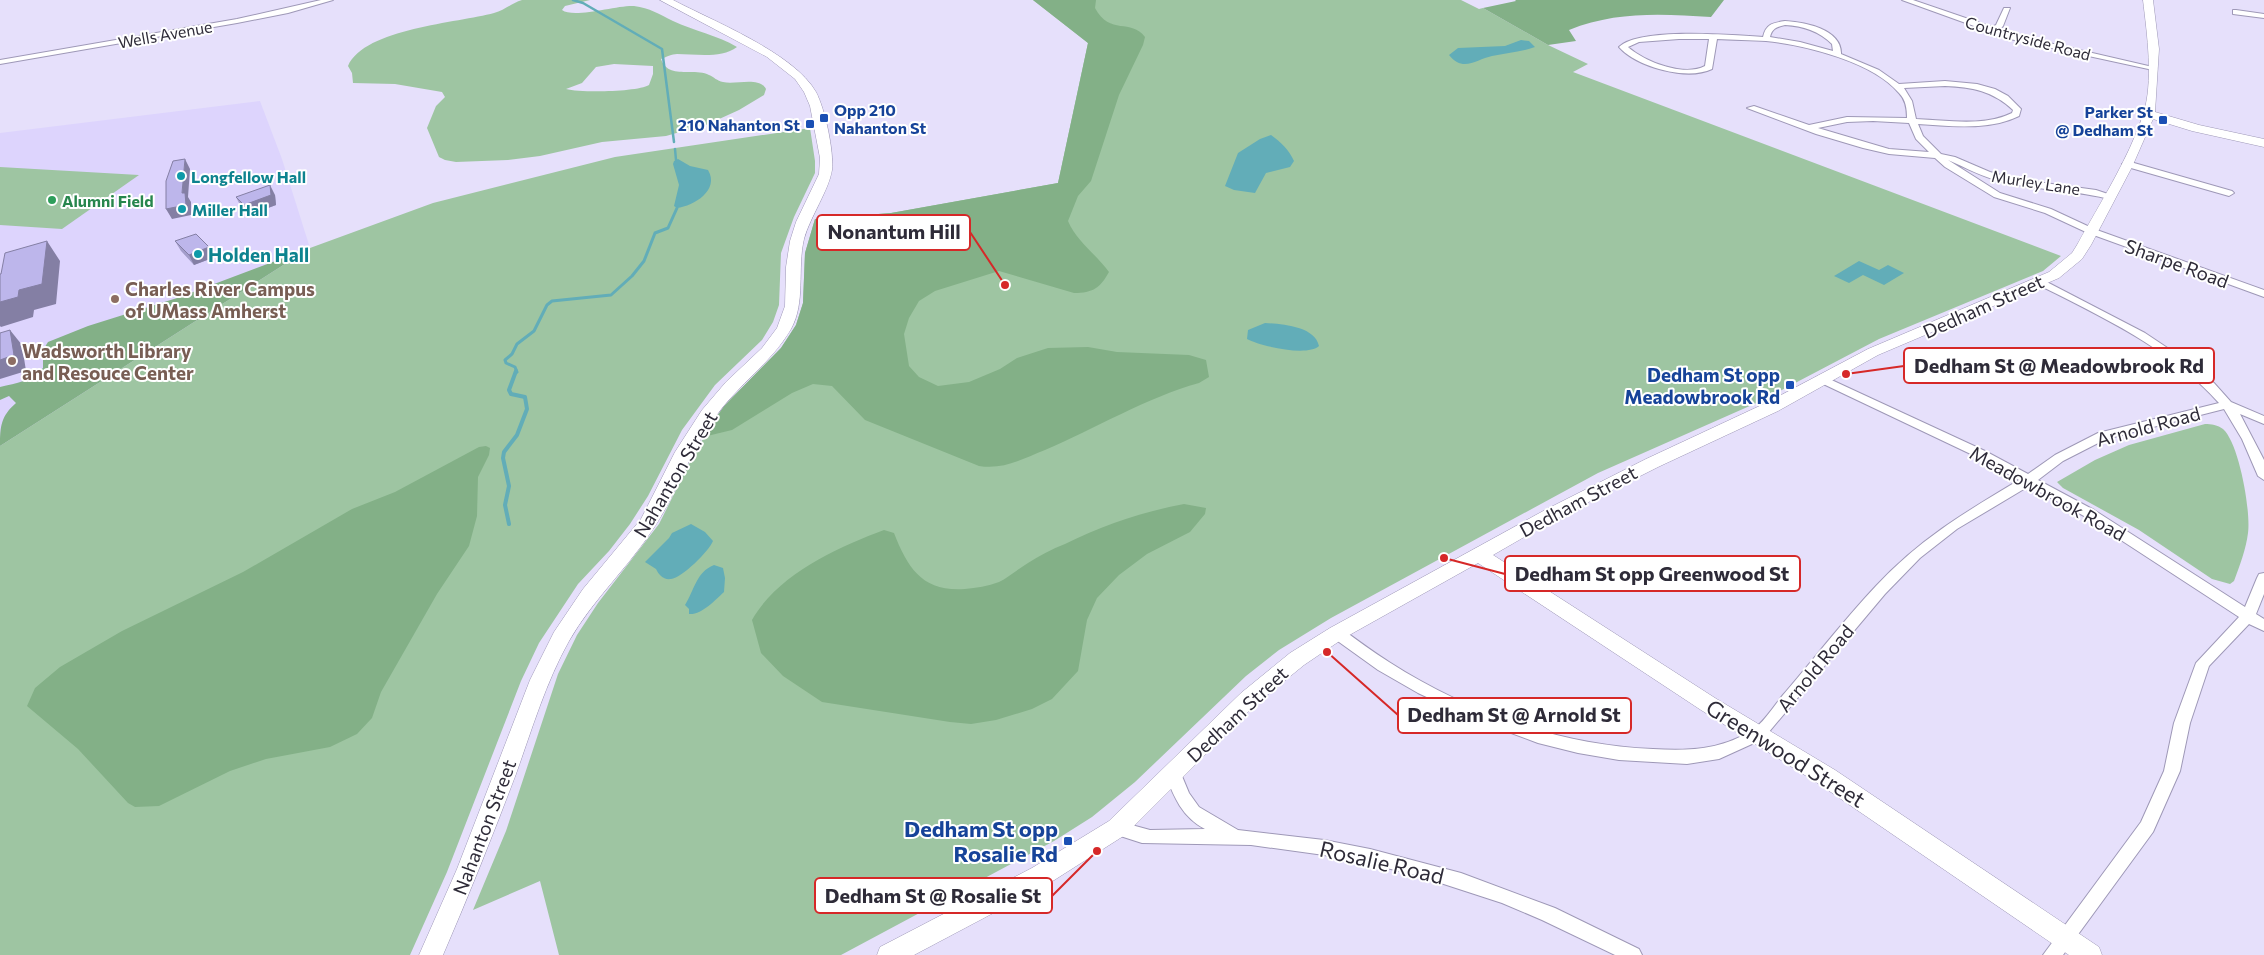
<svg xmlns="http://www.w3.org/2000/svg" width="2264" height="955" font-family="Commissioner,sans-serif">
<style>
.built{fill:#ddd4fd}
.green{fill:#9ec5a2;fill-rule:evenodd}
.forest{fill:#83b087}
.water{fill:#62adb8}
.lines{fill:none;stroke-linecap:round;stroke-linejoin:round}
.stream-far2{stroke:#62adb8;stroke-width:2.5}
.stream-far1{stroke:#62adb8;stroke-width:3}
.stream{stroke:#62adb8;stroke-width:4}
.street-casing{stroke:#9e98b7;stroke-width:2}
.secondary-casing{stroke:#9e98b7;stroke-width:1}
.street{fill:#fff;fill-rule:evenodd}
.secondary{fill:#fff;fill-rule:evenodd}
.wall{fill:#a39dca}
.shaded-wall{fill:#847fa4}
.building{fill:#bdb6eb;stroke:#847fa4}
.transit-dot{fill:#1a4fb4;stroke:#fff;stroke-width:2}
.culture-dot{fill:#0f9aa8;stroke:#fff;stroke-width:2}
.leisure-dot{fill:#2e9e5b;stroke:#fff;stroke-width:2}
.education-dot{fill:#8d6e63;stroke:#fff;stroke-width:2}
.labels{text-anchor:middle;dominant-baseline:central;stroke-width:4;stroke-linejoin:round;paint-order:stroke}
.far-street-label{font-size:16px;fill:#2e2b38;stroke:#fff}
.far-transit-label{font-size:16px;font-weight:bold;fill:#164399;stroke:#fff;text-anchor:end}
.far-culture-label{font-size:16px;font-weight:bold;fill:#0d838f;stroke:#fff;text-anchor:start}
.far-leisure-label{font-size:16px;font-weight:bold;fill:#27864d;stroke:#fff;text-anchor:start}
.culture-label{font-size:19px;font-weight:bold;fill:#0d838f;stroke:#fff;text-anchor:start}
.street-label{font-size:19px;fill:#2e2b38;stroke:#fff}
.education-label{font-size:19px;font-weight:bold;fill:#785e54;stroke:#fff;text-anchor:start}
.transit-label{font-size:19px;font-weight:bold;fill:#164399;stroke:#fff;text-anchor:end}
.near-street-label{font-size:22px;fill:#2e2b38;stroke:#fff}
.near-transit-label{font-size:22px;font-weight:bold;fill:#164399;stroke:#fff;text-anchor:end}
.leader{fill:none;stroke:#d62828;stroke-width:2}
.callout-dot{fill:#d62828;stroke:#fff;stroke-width:2}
.callout{fill:#fff;stroke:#d62828;stroke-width:2}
.callout-label{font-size:20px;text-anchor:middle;font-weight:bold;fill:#2e2b38}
</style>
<rect width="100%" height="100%" fill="#e6e0fb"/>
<polygon class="built" points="260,101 282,159 310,248 0,446 0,133"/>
<g class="green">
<path d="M522,0H590L565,6L562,10C574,19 616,5 634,6C650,8 659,14 673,21C694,31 717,35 737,47C721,59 695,54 677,54C672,54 666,57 661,59C668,80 694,67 709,75C714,77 717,81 723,82C736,85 759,76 766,89L764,95L739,110L706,125L687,130L666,136L602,142L540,156L508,160L456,162L445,160L439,157L427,128L436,106L445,97L442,92L395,84L353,83L352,73L348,66C365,28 458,23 494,13C505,10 512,3 522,0ZM614,64L653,66V74L649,85C637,92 581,93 566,89L582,83L596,67Z"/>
<polygon points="1033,0 1461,0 1479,9 1483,8 1548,45 1588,64 1573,72 2061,256 2043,271 1879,339 1761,401 1598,473 1331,618 1279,650 1246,676 1135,782 1092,817 1054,841 841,955 559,955 540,881 473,910 506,831 558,674 577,635 598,603 659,524 693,456 715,418 733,397 781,348 796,325 803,303 805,253 815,219 891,213 1058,183 1088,43"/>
<polygon points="810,128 815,161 815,173 794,217 781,253 779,305 773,322 762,340 715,385 682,430 648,496 630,524 609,551 578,584 539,643 521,681 447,872 410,955 0,955 0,446 310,248 433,203 615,157"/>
<polygon points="0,167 139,175 62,229 0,225"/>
<path d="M2205,424C2211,424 2218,425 2223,429C2239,443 2251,511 2248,533C2246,549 2240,565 2234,581L2230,584L2212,579L2139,530L2063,488L2057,482L2095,460L2129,445Z"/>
</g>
<g class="forest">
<path d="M1033,0H1096L1095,8C1110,36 1131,18 1145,37L1143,45L1119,95L1091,181L1078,196L1068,221C1077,242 1096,254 1109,272C1100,288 1093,293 1074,293L999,271L935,291L919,301L909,318L904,334L909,366L919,377L938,386L969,382L1000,369L1017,358L1048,348L1088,347L1117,352L1189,355L1206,360L1209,377L1199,383C1148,397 1094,429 1045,450C1022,459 1004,470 979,466L865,420L832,386L813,384L792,393L732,430L703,437L724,406L781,348L796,325L803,303L805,253L815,219L891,213L1058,183L1088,43Z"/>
<path d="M1515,0H1724L1711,17C1662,14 1616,11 1569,30L1576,41L1548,45L1483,8L1516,1Z"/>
<path d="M310,248L0,446C0,426 1,416 16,403L9,396L0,400V387C17,383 31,381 43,368V350L48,342L88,326L177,298Z"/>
<polygon points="486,446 490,448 489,455 478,477 477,516 469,546 437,594 381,692 372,718 357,734 330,747 266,759 230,771 159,806 135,807 128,803 78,749 27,706 35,688 60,667 122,631 243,572 352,509 395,492 479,447"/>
<path d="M1184,504L1206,508L1205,514L1190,532L1147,554L1119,575L1097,598L1087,620L1078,671L1052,699L1032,709L996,720L971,724L950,722L822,702L783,676L761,653L752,620C777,575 838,547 884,530L894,533C908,569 923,592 965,589C976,588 988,586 999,582C1009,577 1018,569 1028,563C1039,556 1052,549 1065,544C1103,525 1142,512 1184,504Z"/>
</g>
<g class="water">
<path d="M1521,40L1529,41L1535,47C1521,52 1506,53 1492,56C1477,59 1463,73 1449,55L1458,48L1505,46Z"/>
<path d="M1271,135C1281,142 1289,150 1294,161L1290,167L1266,173L1255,193L1234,190L1225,186L1238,153L1260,139Z"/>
<path d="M678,159L690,166L708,170C720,190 694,206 677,208L674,206L679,185L673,164L674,161Z"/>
<polygon points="1859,261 1879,270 1888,265 1904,273 1884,285 1863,275 1849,283 1834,276"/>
<path d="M1265,323C1281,324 1315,326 1319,346C1307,357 1260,346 1247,339L1248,330Z"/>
<path d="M691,524L705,532L713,541C709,551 682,578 671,579C663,580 659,575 656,569L645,562L669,538L672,533Z"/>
<path d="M714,565L723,568L725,578L724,592C715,600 702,615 689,614V609L685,605C694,591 696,572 714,565Z"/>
</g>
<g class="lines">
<g class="stream-far2">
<polyline points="573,0 583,3 662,49 674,142"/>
<polyline points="675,149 676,160"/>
</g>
<polyline class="stream-far1" points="517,372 515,367 506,363 505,360 512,354 517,344 534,331 547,305 552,301 611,295 632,276 644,261 655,233 668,228 677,208"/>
<polyline class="stream" points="509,524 505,505 509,486 503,458 504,452 517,435 527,409 525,397 511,394 509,390 516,371"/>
<g class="street-casing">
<g id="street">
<polygon points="321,0 333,0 288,13 237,23 0,64 0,60 237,19"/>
<polygon points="1902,0 1913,0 1992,27 1996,25 2004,8 2010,8 2003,26 1999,30 2015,35 2157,68 2153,70 2010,39"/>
<polygon points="2236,10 2264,14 2264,18 2233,14 2233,10"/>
<path d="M1785,21C1804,22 1842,29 1841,54L1879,70L1899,84L1945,81L1977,84L1995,89L2008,96L2021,109L2019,116C1989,131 1950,126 1918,124L1923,136L1941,154L1955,157L1990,172L2015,179L2096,190L2114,196L2109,199C2074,190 2037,190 2002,182C1983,177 1966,168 1948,160L2000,193L2051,209L2094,229L2264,290V297L2088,233L2045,213L1994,197L1945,167L1935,158L1889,154L1863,148L1816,134L1747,108L1754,106L1809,125L1847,117L1907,118C1907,109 1906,100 1899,93C1873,62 1806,45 1766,41C1750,40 1733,40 1717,39L1712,69C1687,81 1637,67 1619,47C1639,27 1733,35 1763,37C1766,24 1773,23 1785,21ZM1785,25C1803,26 1819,31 1832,44L1833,51L1800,42L1770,37C1772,29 1776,27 1785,25ZM1679,39H1709L1705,66C1684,77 1645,62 1628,47L1639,42ZM1945,86C1972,87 1993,91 2013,110L2012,113C1984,127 1946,120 1916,119L1912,101L1904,88ZM1873,121L1909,123L1916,139L1929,152L1889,149L1818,128L1847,122Z"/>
<polygon points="2127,161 2232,191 2234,193 2229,196 2124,166 2122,164"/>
<path d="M2041,279L2145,333L2193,365L2214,383L2231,402L2264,416V424L2240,414L2264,460V480L2258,476L2242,439L2224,409L2106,439L2063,461L2038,480L2094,510L2245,607L2257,578L2259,574L2264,573V594L2256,614L2264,619V631L2249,624L2209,666L2190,723L2180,771L2153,832L2063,955H2043L2141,822L2164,771L2174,723L2196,663L2239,617L2084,516L2029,486L1957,529L1920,558L1885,594L1763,739L1719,759L1687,764L1619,760L1578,753L1538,743L1476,720L1418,693L1378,670L1332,637L1330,633L1332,629L1337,628L1342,629C1357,640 1373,652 1389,662C1467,712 1559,745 1653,749C1688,751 1720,750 1751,731C1763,724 1774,706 1783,695C1814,659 1843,621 1876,586C1920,539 1964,513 2019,480L1977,457L1817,381L1815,379L1817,377H1825L1985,451L2028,474L2055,455L2098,433L2219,403C2170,348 2102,317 2037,284V280Z"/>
<path d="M1173,767L1179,769L1189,793L1199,807L1238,830L1324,840L1370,849L1461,873L1555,908L1639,949L1642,955H1615L1542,920L1502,903L1416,875L1370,864L1324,855L1251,845L1142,843L1111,833L1109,828L1111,823L1117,821L1150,830L1205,829C1182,817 1174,797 1165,774L1167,769Z"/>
</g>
</g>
<g class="secondary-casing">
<g id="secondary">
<path d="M660,0H673C713,21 794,53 816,92C825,109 834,151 832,170C829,190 810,217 804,239C797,269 806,302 791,329C772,362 738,385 716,416C690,450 678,491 655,526C629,567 593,599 569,641C546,682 532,729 516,774C493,835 469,895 443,955H419L457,869L530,680L554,632L583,589L641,519L675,452L702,410L726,382L762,348L777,328L785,306L786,267L790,241L796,222L819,174L820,158L810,106L804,92L795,79L767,57Z"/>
<path d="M2143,0H2153L2159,49L2155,112L2199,125L2264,139V147L2192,131L2153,119L2132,167L2091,245L2082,259L2059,278L1878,355L1778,411L1658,467L1557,518L1493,555L1715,698L1835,770L2099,947L2102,955H2069L1819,784L1701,710L1478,563L1344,638L1304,665L1255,705L1125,835L1048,884L914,955H877L880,947L1032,868L1109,821L1241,693L1290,653L1330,628L1545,510L1646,459L1766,403L1868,349L2049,272L2072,253L2077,245C2100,203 2128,160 2143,115C2154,82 2147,34 2143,0Z"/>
</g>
</g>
<use href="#street" class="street"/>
<use href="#secondary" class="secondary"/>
</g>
<g class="wall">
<polygon points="275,195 276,205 249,215 241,207 236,197"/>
<polygon points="175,241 209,247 215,257 194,265 181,251"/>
</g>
<g class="shaded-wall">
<polygon points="185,159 190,169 188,197 191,202 191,215 172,219 166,209 182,193"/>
<polygon points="270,185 275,195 276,205 249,215 244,205"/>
<polygon points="47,241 60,261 56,304 34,310 33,317 1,327 0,326 0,302 19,290"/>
<polygon points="209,247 215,257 194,265 189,255"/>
<polygon points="10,330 22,345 26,371 0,379 0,360"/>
</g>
<g class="building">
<polygon points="185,159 182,193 185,193 186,205 166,209 166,181 173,161"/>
<polygon points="270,185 271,195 244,205 236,197"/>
<polygon points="196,234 209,247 189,255 175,241"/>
<polygon points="47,241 42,284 19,290 18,297 0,302 0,274 1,274 5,253"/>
<polygon points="10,330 14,355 0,360 0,333"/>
</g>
<g class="transit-dot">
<rect x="819" y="113" width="10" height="10" rx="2.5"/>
<rect x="2158" y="115" width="10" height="10" rx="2.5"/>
<rect x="805" y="119" width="10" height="10" rx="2.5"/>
<rect x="1785" y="380" width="10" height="10" rx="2.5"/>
<rect x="1063" y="836" width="10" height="10" rx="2.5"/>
</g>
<g class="culture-dot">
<circle cx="181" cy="176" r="5"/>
<circle cx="182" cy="209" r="5"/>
<circle cx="198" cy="254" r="5"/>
</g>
<circle class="leisure-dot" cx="52" cy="200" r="5"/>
<g class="education-dot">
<circle cx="115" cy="299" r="5"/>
<circle cx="12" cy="361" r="5"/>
</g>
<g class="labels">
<g class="far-street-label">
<text transform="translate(165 34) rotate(-10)">Wells Avenue</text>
<text transform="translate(2028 38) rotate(15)">Countryside Road</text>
<text transform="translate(2036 182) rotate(9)">Murley Lane</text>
</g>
<g class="far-transit-label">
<text x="834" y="109" text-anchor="start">Opp 210<tspan x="834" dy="18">Nahanton St</tspan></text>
<text x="2153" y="111">Parker St<tspan x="2153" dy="18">@ Dedham St</tspan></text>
<text x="800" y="124">210 Nahanton St</text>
</g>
<g class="far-culture-label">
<text x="191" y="176">Longfellow Hall</text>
<text x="192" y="209">Miller Hall</text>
</g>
<g class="far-leisure-label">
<text x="62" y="200">Alumni Field</text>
</g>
<g class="culture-label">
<text x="208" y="254">Holden Hall</text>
</g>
<g class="street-label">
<text transform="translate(2177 263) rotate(20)">Sharpe Road</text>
<text transform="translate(1983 306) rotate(-24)">Dedham Street</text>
<text transform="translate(2148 426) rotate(-15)">Arnold Road</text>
<text transform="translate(675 474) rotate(-59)">Nahanton Street</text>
<text transform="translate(2048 493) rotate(29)">Meadowbrook Road</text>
<text transform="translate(1578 501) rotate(-28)">Dedham Street</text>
<text transform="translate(1815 668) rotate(-50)">Arnold Road</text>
<text transform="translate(1237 714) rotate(-43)">Dedham Street</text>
<text transform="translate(484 827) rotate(-69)">Nahanton Street</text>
</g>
<g class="education-label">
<text x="125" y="288">Charles River Campus<tspan x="125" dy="22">of UMass Amherst</tspan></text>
<text x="22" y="350">Wadsworth Library<tspan x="22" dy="22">and Resouce Center</tspan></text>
</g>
<g class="transit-label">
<text x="1780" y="374">Dedham St opp<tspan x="1780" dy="22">Meadowbrook Rd</tspan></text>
</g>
<g class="near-street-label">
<text transform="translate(1786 753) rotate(32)">Greenwood Street</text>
<text transform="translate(1382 862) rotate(13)">Rosalie Road</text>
</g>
<g class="near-transit-label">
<text x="1058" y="828">Dedham St opp<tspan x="1058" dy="25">Rosalie Rd</tspan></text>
</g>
</g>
<path class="leader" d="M1005 285L970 232M1846 374L1904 366M1444 558L1505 574M1327 652L1398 715M1097 851L1052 896"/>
<g class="callout-dot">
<circle cx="1005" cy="285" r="5"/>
<circle cx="1846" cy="374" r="5"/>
<circle cx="1444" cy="558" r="5"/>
<circle cx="1327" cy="652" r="5"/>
<circle cx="1097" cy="851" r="5"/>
</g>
<g class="callout">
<rect x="817" y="215" width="153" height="35" rx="5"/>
<rect x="1904" y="348" width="310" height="35" rx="5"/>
<rect x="1505" y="556" width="295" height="35" rx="5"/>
<rect x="1398" y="698" width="233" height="35" rx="5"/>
<rect x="815" y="878" width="237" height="35" rx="5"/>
</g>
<g class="callout-label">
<text x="894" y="239">Nonantum Hill</text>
<text x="2059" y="373">Dedham St @ Meadowbrook Rd</text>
<text x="1652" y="581">Dedham St opp Greenwood St</text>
<text x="1514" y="722">Dedham St @ Arnold St</text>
<text x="933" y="903">Dedham St @ Rosalie St</text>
</g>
</svg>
